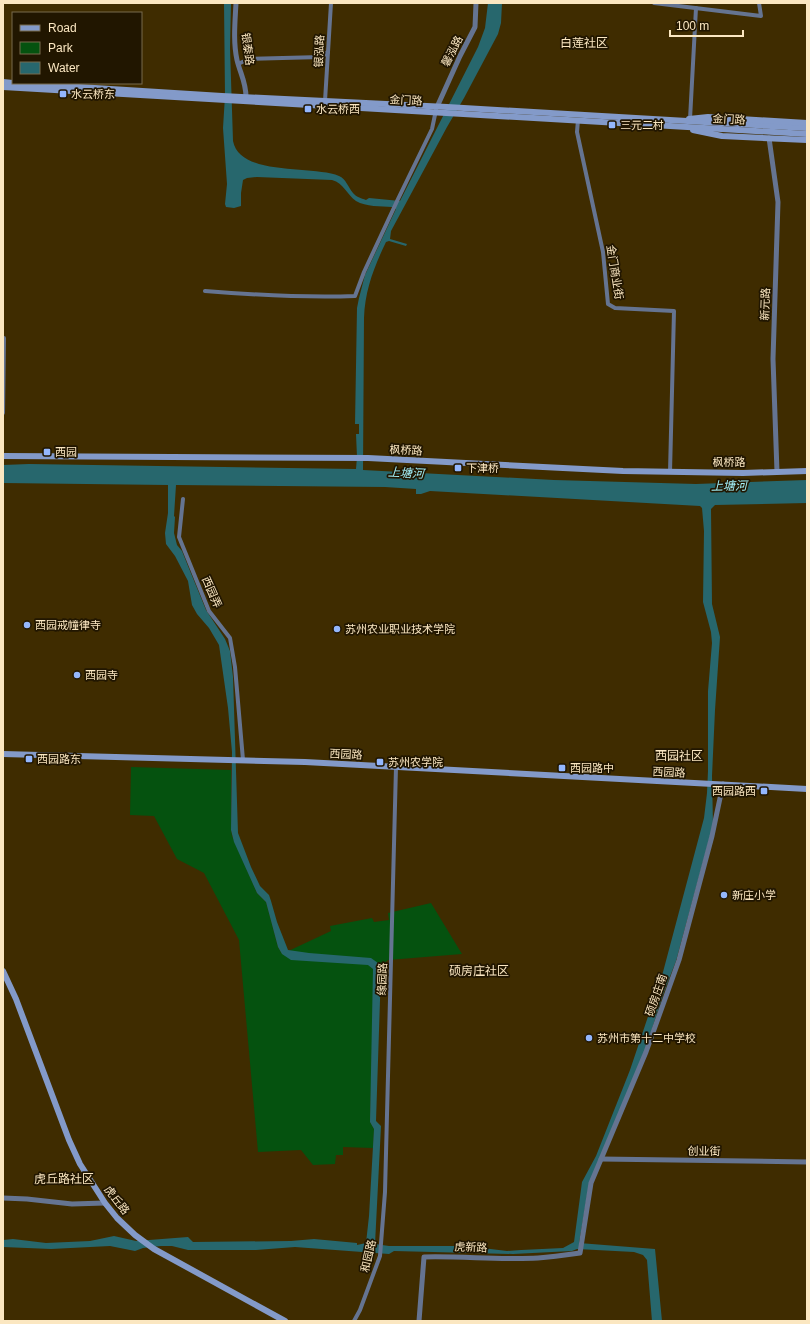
<svg xmlns="http://www.w3.org/2000/svg" width="810" height="1324" font-family="Helvetica,'Noto Sans SC',sans-serif">
<style>
.green{fill:#05520f}
.water{fill:#27676d;fill-rule:evenodd}
.lines{fill:none;stroke-linecap:round;stroke-linejoin:round}
.minor{stroke:#657491;stroke-width:4}
.tertiary{stroke:#657491;stroke-width:5}
.secondary{stroke:#839ac9;stroke-width:6}
.poi-dot{fill:#94b7fd;stroke:#211600;stroke-width:1.5}
.labels{text-anchor:middle;dominant-baseline:central;stroke-width:3.5;stroke-linejoin:round;paint-order:stroke}
.street-label{font-size:11px;fill:#fbe7c1;stroke:#211600}
.poi-label{font-size:11px;fill:#fbe7c1;stroke:#211600;text-anchor:start}
.neighbourhood-label{font-size:12px;fill:#fbe7c1;stroke:#211600}
.water-label{font-size:12px;font-style:italic;fill:#a2f0f8;stroke:#211600}
</style>
<rect width="100%" height="100%" fill="#3f2c00"/>
<polygon class="green" points="131,767 231,770 231,830 232,836 257,893 266,902 278,947 282,954 331,931 330,926 372,918 374,922 389,920 388,913 431,903 462,954 388,960 382,965 381,970 374,972 370,1122 374,1129 373,1148 343,1147 343,1155 336,1155 335,1164 313,1165 301,1150 258,1152 239,940 204,873 177,859 154,816 130,815"/>
<path class="water" d="M224,3H231L230,48L233,141C240,177 313,165 339,176C346,179 348,187 353,193C356,197 361,198 366,200L369,198L400,201L478,47L485,28L488,3H502L501,23L498,34L464,98L447,127L391,231L390,239L407,244L406,246L389,241L386,242C374,267 365,290 364,318L363,470L554,480L696,484L807,480V503L715,505L711,509L712,604L720,637L715,710L712,776L713,825L676,961L664,992L644,1053L589,1184L579,1243L655,1249L662,1321H652L647,1260L643,1255L634,1252L577,1249L572,1251L513,1254L394,1251L389,1254L295,1247L256,1250H188L172,1246H161L143,1248L135,1251L110,1246L51,1249L3,1247V1240L13,1239L46,1243L90,1241L114,1236L136,1241L188,1237L193,1242L291,1241L314,1239L357,1243V1245L366,1243L369,1216L374,1129L370,1122L373,969L368,965L291,960L282,954L278,947L266,902L257,893L234,842L231,830L232,752L228,708L219,645L209,628L197,614L192,605L188,581L175,556L166,544L165,533L168,513V485L3,483V465L29,464L356,469L357,457L356,434H359V424H355L357,308L359,298L365,275L396,209L392,207C381,206 366,207 356,201C347,195 344,183 332,180L257,177L247,178L243,180L241,193V206L234,208L226,207L225,204L227,184L223,128L225,96ZM176,485L385,487L416,489V494H421L430,491L700,506L702,508L704,531L703,602L711,632L712,643L708,691V771L707,793L704,818L663,972L630,1070L596,1156L582,1182L574,1242L563,1248L521,1250L507,1251L466,1246H389L375,1244L381,1126L376,1121L381,970L378,963L371,958L309,953L288,950L277,922L271,901L269,895L260,886L251,867L238,833L233,677L230,651L225,639L206,610L188,566L182,551L177,545L174,533L175,517L174,516Z"/>
<g class="lines">
<g class="minor">
<polyline points="654,3 761,16 759,3"/>
<polyline points="238,64 249,59 321,57 328,52"/>
<polyline points="325,101 331,3"/>
<polyline points="690,119 696,8"/>
<polyline points="578,120 577,132 603,252 608,304 615,308 674,311 670,472"/>
<path d="M205,291C255,295 304,298 355,296L364,272L398,199L432,129L436,110"/>
<polyline points="3,338 4,338 3,413"/>
<polyline points="183,499 179,537 209,611 230,638 235,667 243,760"/>
<polyline points="354,1321 360,1310 380,1256 385,1192 396,767"/>
</g>
<g class="tertiary">
<path d="M236,3C235,22 233,42 237,60C240,73 246,82 246,97"/>
<polyline points="437,107 460,56 475,27 476,3"/>
<polyline points="769,138 778,202 773,359 777,472"/>
<polyline points="601,1159 807,1162"/>
<polyline points="3,1198 27,1199 72,1204 105,1203"/>
<path d="M419,1321L424,1257C462,1256 500,1260 538,1258C552,1257 566,1255 580,1253L591,1183L646,1052L679,960L712,836L723,784"/>
</g>
<g class="secondary">
<polyline points="3,82 13,83"/>
<polyline points="15,83 222,96 447,107 807,128"/>
<polyline points="3,87 807,134"/>
<polyline points="689,119 708,117 807,123"/>
<polyline points="693,130 722,136 807,140"/>
<polyline points="3,456 368,458 623,471 743,473 807,471"/>
<polyline points="3,754 305,762 807,789"/>
<polyline points="3,971 16,999 69,1140 80,1164 105,1203 117,1218 135,1235 154,1249 285,1321"/>
</g>
</g>
<g class="poi-dot">
<rect x="59" y="90" width="8" height="8" rx="2"/>
<rect x="304" y="105" width="8" height="8" rx="2"/>
<rect x="608" y="121" width="8" height="8" rx="2"/>
<rect x="43" y="448" width="8" height="8" rx="2"/>
<rect x="454" y="464" width="8" height="8" rx="2"/>
<circle cx="27" cy="625" r="4"/>
<circle cx="337" cy="629" r="4"/>
<circle cx="77" cy="675" r="4"/>
<rect x="25" y="755" width="8" height="8" rx="2"/>
<rect x="376" y="758" width="8" height="8" rx="2"/>
<rect x="558" y="764" width="8" height="8" rx="2"/>
<rect x="760" y="787" width="8" height="8" rx="2"/>
<circle cx="724" cy="895" r="4"/>
<circle cx="589" cy="1038" r="4"/>
</g>
<g class="labels">
<g class="street-label">
<text transform="translate(248 49) rotate(82)">银泰路</text>
<text transform="translate(319 51) rotate(-87)">银泓路</text>
<text transform="translate(452 51) rotate(-63)">馨泓路</text>
<text transform="translate(406 100) rotate(3)">金门路</text>
<text transform="translate(729 119) rotate(3)">金门路</text>
<text transform="translate(615 272) rotate(81)">金门商业街</text>
<text transform="translate(765 304) rotate(-88)">新元路</text>
<text transform="translate(406 450) rotate(3)">枫桥路</text>
<text x="729" y="462">枫桥路</text>
<text transform="translate(212 592) rotate(66)">西园弄</text>
<text transform="translate(346 754) rotate(3)">西园路</text>
<text transform="translate(669 772) rotate(3)">西园路</text>
<text transform="translate(382 979) rotate(-88)">缘园路</text>
<text transform="translate(656 995) rotate(-71)">硕房庄南</text>
<text transform="translate(704 1151) rotate(1)">创业街</text>
<text transform="translate(117 1200) rotate(52)">虎丘路</text>
<text transform="translate(471 1247) rotate(2)">虎新路</text>
<text transform="translate(368 1256) rotate(-77)">和园路</text>
</g>
<g class="poi-label">
<text x="71" y="94">水云桥东</text>
<text x="316" y="109">水云桥西</text>
<text x="620" y="125">三元二村</text>
<text x="55" y="452">西园</text>
<text x="466" y="468">下津桥</text>
<text x="35" y="625">西园戒幢律寺</text>
<text x="345" y="629">苏州农业职业技术学院</text>
<text x="85" y="675">西园寺</text>
<text x="37" y="759">西园路东</text>
<text x="388" y="762">苏州农学院</text>
<text x="570" y="768">西园路中</text>
<text x="756" y="791" text-anchor="end">西园路西</text>
<text x="732" y="895">新庄小学</text>
<text x="597" y="1038">苏州市第十二中学校</text>
</g>
<g class="neighbourhood-label">
<text x="584" y="43">白莲社区</text>
<text x="679" y="756">西园社区</text>
<text x="479" y="971">硕房庄社区</text>
<text x="64" y="1179">虎丘路社区</text>
</g>
<g class="water-label">
<text transform="translate(406 473) rotate(3)">上塘河</text>
<text transform="translate(729 486) rotate(-1)">上塘河</text>
</g>
</g>
<rect width="810" height="1324" fill="none" stroke="#fbe7c1" stroke-width="8"/>
<rect x="12" y="12" width="130" height="72" fill="#211600" stroke="#786a4d"/>
<rect x="20" y="25" width="20" height="6" fill="#839ac9" stroke="#786a4d"/>
<text x="48" y="32" font-size="12" fill="#fbe7c1">Road</text>
<rect x="20" y="42" width="20" height="12" fill="#05520f" stroke="#786a4d"/>
<text x="48" y="52" font-size="12" fill="#fbe7c1">Park</text>
<rect x="20" y="62" width="20" height="12" fill="#27676d" stroke="#786a4d"/>
<text x="48" y="72" font-size="12" fill="#fbe7c1">Water</text>
<path d="M670 30v6h73v-6" fill="none" stroke="#fbe7c1" stroke-width="2"/>
<text x="676" y="30" font-size="12" fill="#fbe7c1" stroke="#211600" stroke-width="3" paint-order="stroke">100 m</text>
</svg>
